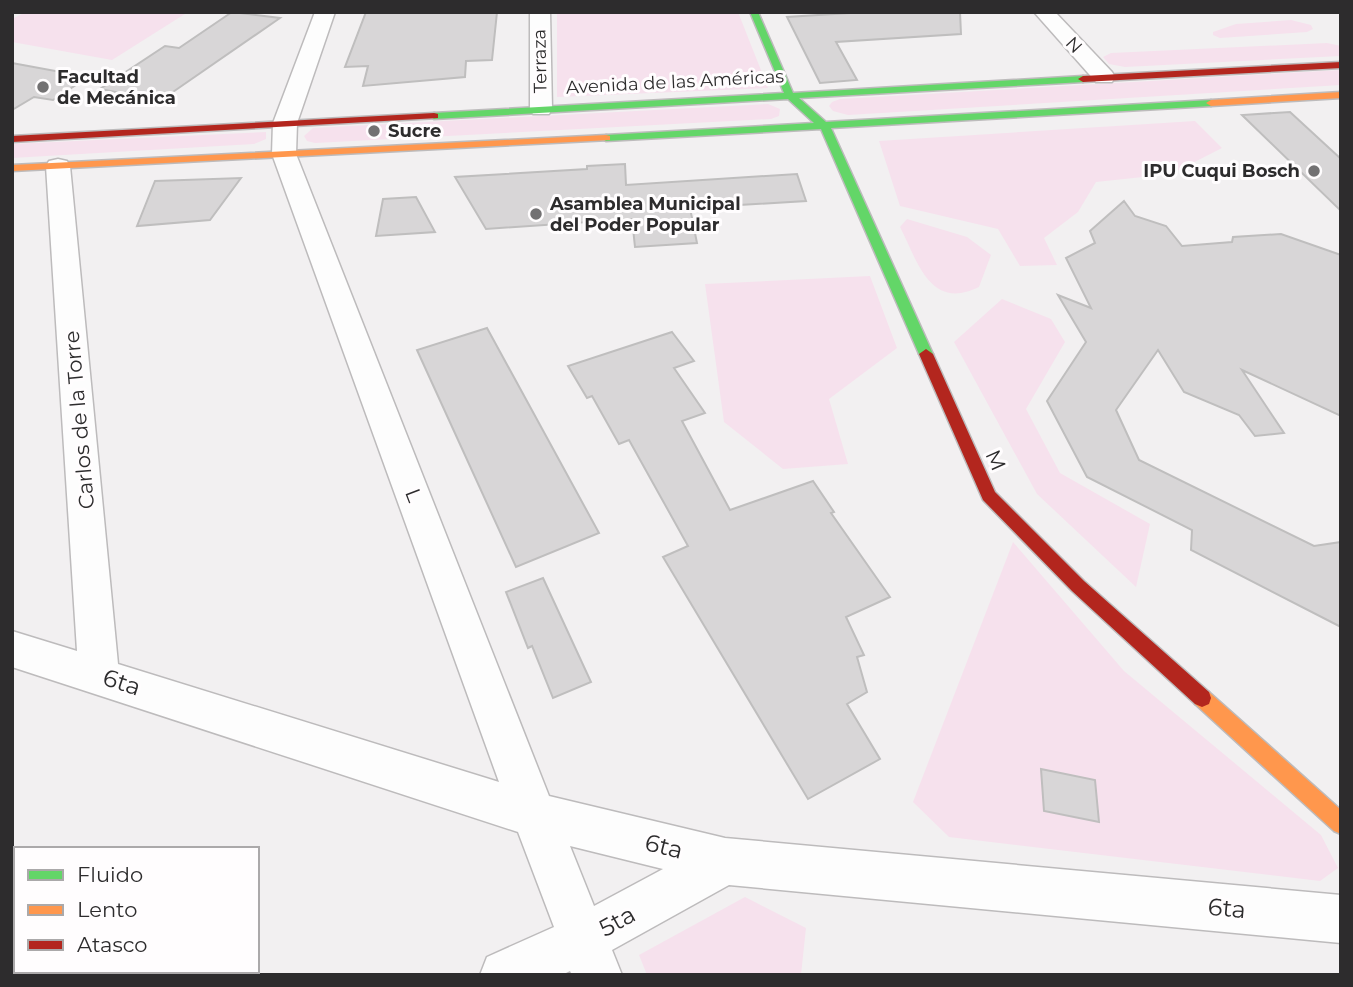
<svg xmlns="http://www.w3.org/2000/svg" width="1353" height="987" font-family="Montserrat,sans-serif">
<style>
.green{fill:#f6e1ed}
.building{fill:#d8d6d7;stroke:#bfbebe;stroke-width:2}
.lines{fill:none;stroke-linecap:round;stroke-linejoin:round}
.street-casing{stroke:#bdbbbc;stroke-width:3}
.fast-casing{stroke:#bdbbbc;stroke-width:3}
.slow-casing{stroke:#bdbbbc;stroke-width:3}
.jam-casing{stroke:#bdbbbc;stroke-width:3}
.street{fill:#fdfdfd;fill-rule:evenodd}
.fast{fill:#63d668;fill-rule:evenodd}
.slow{fill:#ff974d;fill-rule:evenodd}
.jam{fill:#b3261e;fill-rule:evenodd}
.poi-dot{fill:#727172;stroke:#fffdfe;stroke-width:2.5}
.labels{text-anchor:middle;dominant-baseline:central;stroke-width:6;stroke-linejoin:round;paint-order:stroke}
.far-street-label{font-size:18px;fill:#2d2c2d;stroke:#fffdfe}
.far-poi-label{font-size:18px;font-weight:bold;fill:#2d2c2d;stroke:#fffdfe;text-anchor:start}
.street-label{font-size:21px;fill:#2d2c2d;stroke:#fffdfe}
.near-street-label{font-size:24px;fill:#2d2c2d;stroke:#fffdfe}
</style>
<rect width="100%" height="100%" fill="#f2f0f1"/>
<g class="green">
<polygon points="26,12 188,12 112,60 12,42 12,19"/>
<polygon points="557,12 738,12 768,88 557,97"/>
<polygon points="1291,20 1311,25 1313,29 1307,32 1220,38 1213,35 1213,32 1236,24"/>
<polygon points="1327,43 1341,46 1341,56 1125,67 1109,64 1103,57 1111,53"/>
<polygon points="1341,70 1341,85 848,115 833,111 829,106 832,102 840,99"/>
<polygon points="768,104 780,109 779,116 771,119 315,143 307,141 304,136 313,128"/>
<polygon points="1195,121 1222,148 1171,174 1096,182 1078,212 1044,238 1057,265 1020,266 998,229 900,206 879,141"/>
<polygon points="266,132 266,139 254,144 12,158 12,144"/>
<path d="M907,219L967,237L991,255L979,287C930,311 918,262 900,227Z"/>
<polygon points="870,276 897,348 829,399 848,464 783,469 724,422 705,284"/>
<polygon points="1002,299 1051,319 1065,342 1026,409 1060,473 1150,524 1136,587 1037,494 954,342"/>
<polygon points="1013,542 1124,671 1321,835 1338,868 1320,881 949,837 913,802"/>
<polygon points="745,897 806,928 801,975 647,975 639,955"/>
</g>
<g class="building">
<polygon points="232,12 280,18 170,94 161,92 152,99 100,89 165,46 179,48"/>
<polygon points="366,12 497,12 492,60 466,61 465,77 363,86 368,66 345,67"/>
<polygon points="866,12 960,12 961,34 836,42 857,80 820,83 787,17"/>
<polygon points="12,63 88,77 53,100 34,97 12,110"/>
<polygon points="1290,112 1341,159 1341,211 1242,115"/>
<polygon points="625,164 626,185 797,174 806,201 690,208 697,243 635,247 632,219 486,229 455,177 587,169 587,166"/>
<polygon points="241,178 210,220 137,226 155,181"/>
<polygon points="416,197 435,232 376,236 383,199"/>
<polygon points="1124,201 1135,216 1166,226 1182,246 1232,242 1233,237 1281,234 1341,255 1341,416 1242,370 1284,433 1255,436 1239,415 1184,392 1158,350 1116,410 1139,460 1314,546 1341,542 1341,627 1191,550 1192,530 1087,477 1047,401 1086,342 1058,295 1091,308 1066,258 1095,243 1090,231"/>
<polygon points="487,328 599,533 516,567 417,350"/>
<polygon points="672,332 694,361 674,368 705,413 682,421 730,510 813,481 834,512 831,513 890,597 846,617 864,655 857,657 867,692 847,704 880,759 808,799 663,557 688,546 629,440 619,444 592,396 587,398 568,366"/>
<polygon points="543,578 591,682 553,698 532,646 528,648 506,592"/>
<polygon points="1041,769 1095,780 1099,822 1044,811"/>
</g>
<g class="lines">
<g class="street-casing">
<g id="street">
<path d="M315,12H335L297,123L296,154L549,796L725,838L1341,895V943L729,885L612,950L622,975H572L570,971L562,975H480L487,957L554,927L518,832L12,667V631L77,651L46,166L49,161L58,159L67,161L70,166L118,664L499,782L272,154L273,123ZM570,846L663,869L594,906Z"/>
<polygon points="530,12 550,12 552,109 549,114 533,114 530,109"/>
<polygon points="1034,12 1055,12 1112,72 1115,77 1112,82 1096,82"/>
</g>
</g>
<g class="fast-casing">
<polygon id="fast" points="750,12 758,12 793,93 1083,76 1088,79 1083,82 799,98 826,122 1211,100 1216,103 1211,106 831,128 933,354 926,359 919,354 821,129 606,141 601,138 606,135 814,123 788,99 434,119 429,116 434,113 784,93"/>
</g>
<g class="slow-casing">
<g id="slow">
<polygon points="1341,92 1341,98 1211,106 1206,103 1211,100"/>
<polygon points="606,135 610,136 610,140 12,171 12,165"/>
<polygon points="1202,689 1209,692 1341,810 1341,834 1334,831 1195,704 1193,698 1195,692"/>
</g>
</g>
<g class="jam-casing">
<g id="jam">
<polygon points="1341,62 1341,68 1083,82 1078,79 1083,76"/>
<polygon points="434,113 438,114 438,118 12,142 12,136"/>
<polygon points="926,349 933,354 995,492 1084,581 1209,692 1211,698 1209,704 1202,707 1195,704 1072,591 983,500 919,354"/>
</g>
</g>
<use href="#street" class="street"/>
<use href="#fast" class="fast"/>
<use href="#slow" class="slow"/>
<use href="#jam" class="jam"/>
</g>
<g class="poi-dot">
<circle cx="43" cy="87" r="7"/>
<circle cx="374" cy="131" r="7"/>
<circle cx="1314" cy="171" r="7"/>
<circle cx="536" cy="214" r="7"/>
</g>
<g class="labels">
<g class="far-street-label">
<text transform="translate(1074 45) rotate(47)">N</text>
<text transform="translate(540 61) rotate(-91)">Terraza</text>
<text transform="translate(675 82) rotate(-3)">Avenida de las Américas</text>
</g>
<g class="far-poi-label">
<text x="57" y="77">Facultad<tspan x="57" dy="21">de Mecánica</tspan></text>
<text x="388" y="131">Sucre</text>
<text x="1300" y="171" text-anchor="end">IPU Cuqui Bosch</text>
<text x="550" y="204">Asamblea Municipal<tspan x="550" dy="21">del Poder Popular</tspan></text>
</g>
<g class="street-label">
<text transform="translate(79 420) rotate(-95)">Carlos de la Torre</text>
<text transform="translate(996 460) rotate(66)">M</text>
<text transform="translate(414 495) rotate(69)">L</text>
</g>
<g class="near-street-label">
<text transform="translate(122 682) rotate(18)">6ta</text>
<text transform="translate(664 846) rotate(14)">6ta</text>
<text transform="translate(1227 908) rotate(5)">6ta</text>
<text transform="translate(617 921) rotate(-29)">5ta</text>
</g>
</g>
<rect width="1353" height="987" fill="none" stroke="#2d2c2d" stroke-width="28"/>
<rect x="14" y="847" width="245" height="126" fill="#fffdfe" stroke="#aba9aa" stroke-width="2"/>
<rect x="28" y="870" width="35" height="10" fill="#63d668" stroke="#aba9aa" stroke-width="2"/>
<text x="77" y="882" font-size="21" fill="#2d2c2d">Fluido</text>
<rect x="28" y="905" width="35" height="10" fill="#ff974d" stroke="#aba9aa" stroke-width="2"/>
<text x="77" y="917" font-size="21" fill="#2d2c2d">Lento</text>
<rect x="28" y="940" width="35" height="10" fill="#b3261e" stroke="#aba9aa" stroke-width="2"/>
<text x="77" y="952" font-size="21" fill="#2d2c2d">Atasco</text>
</svg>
